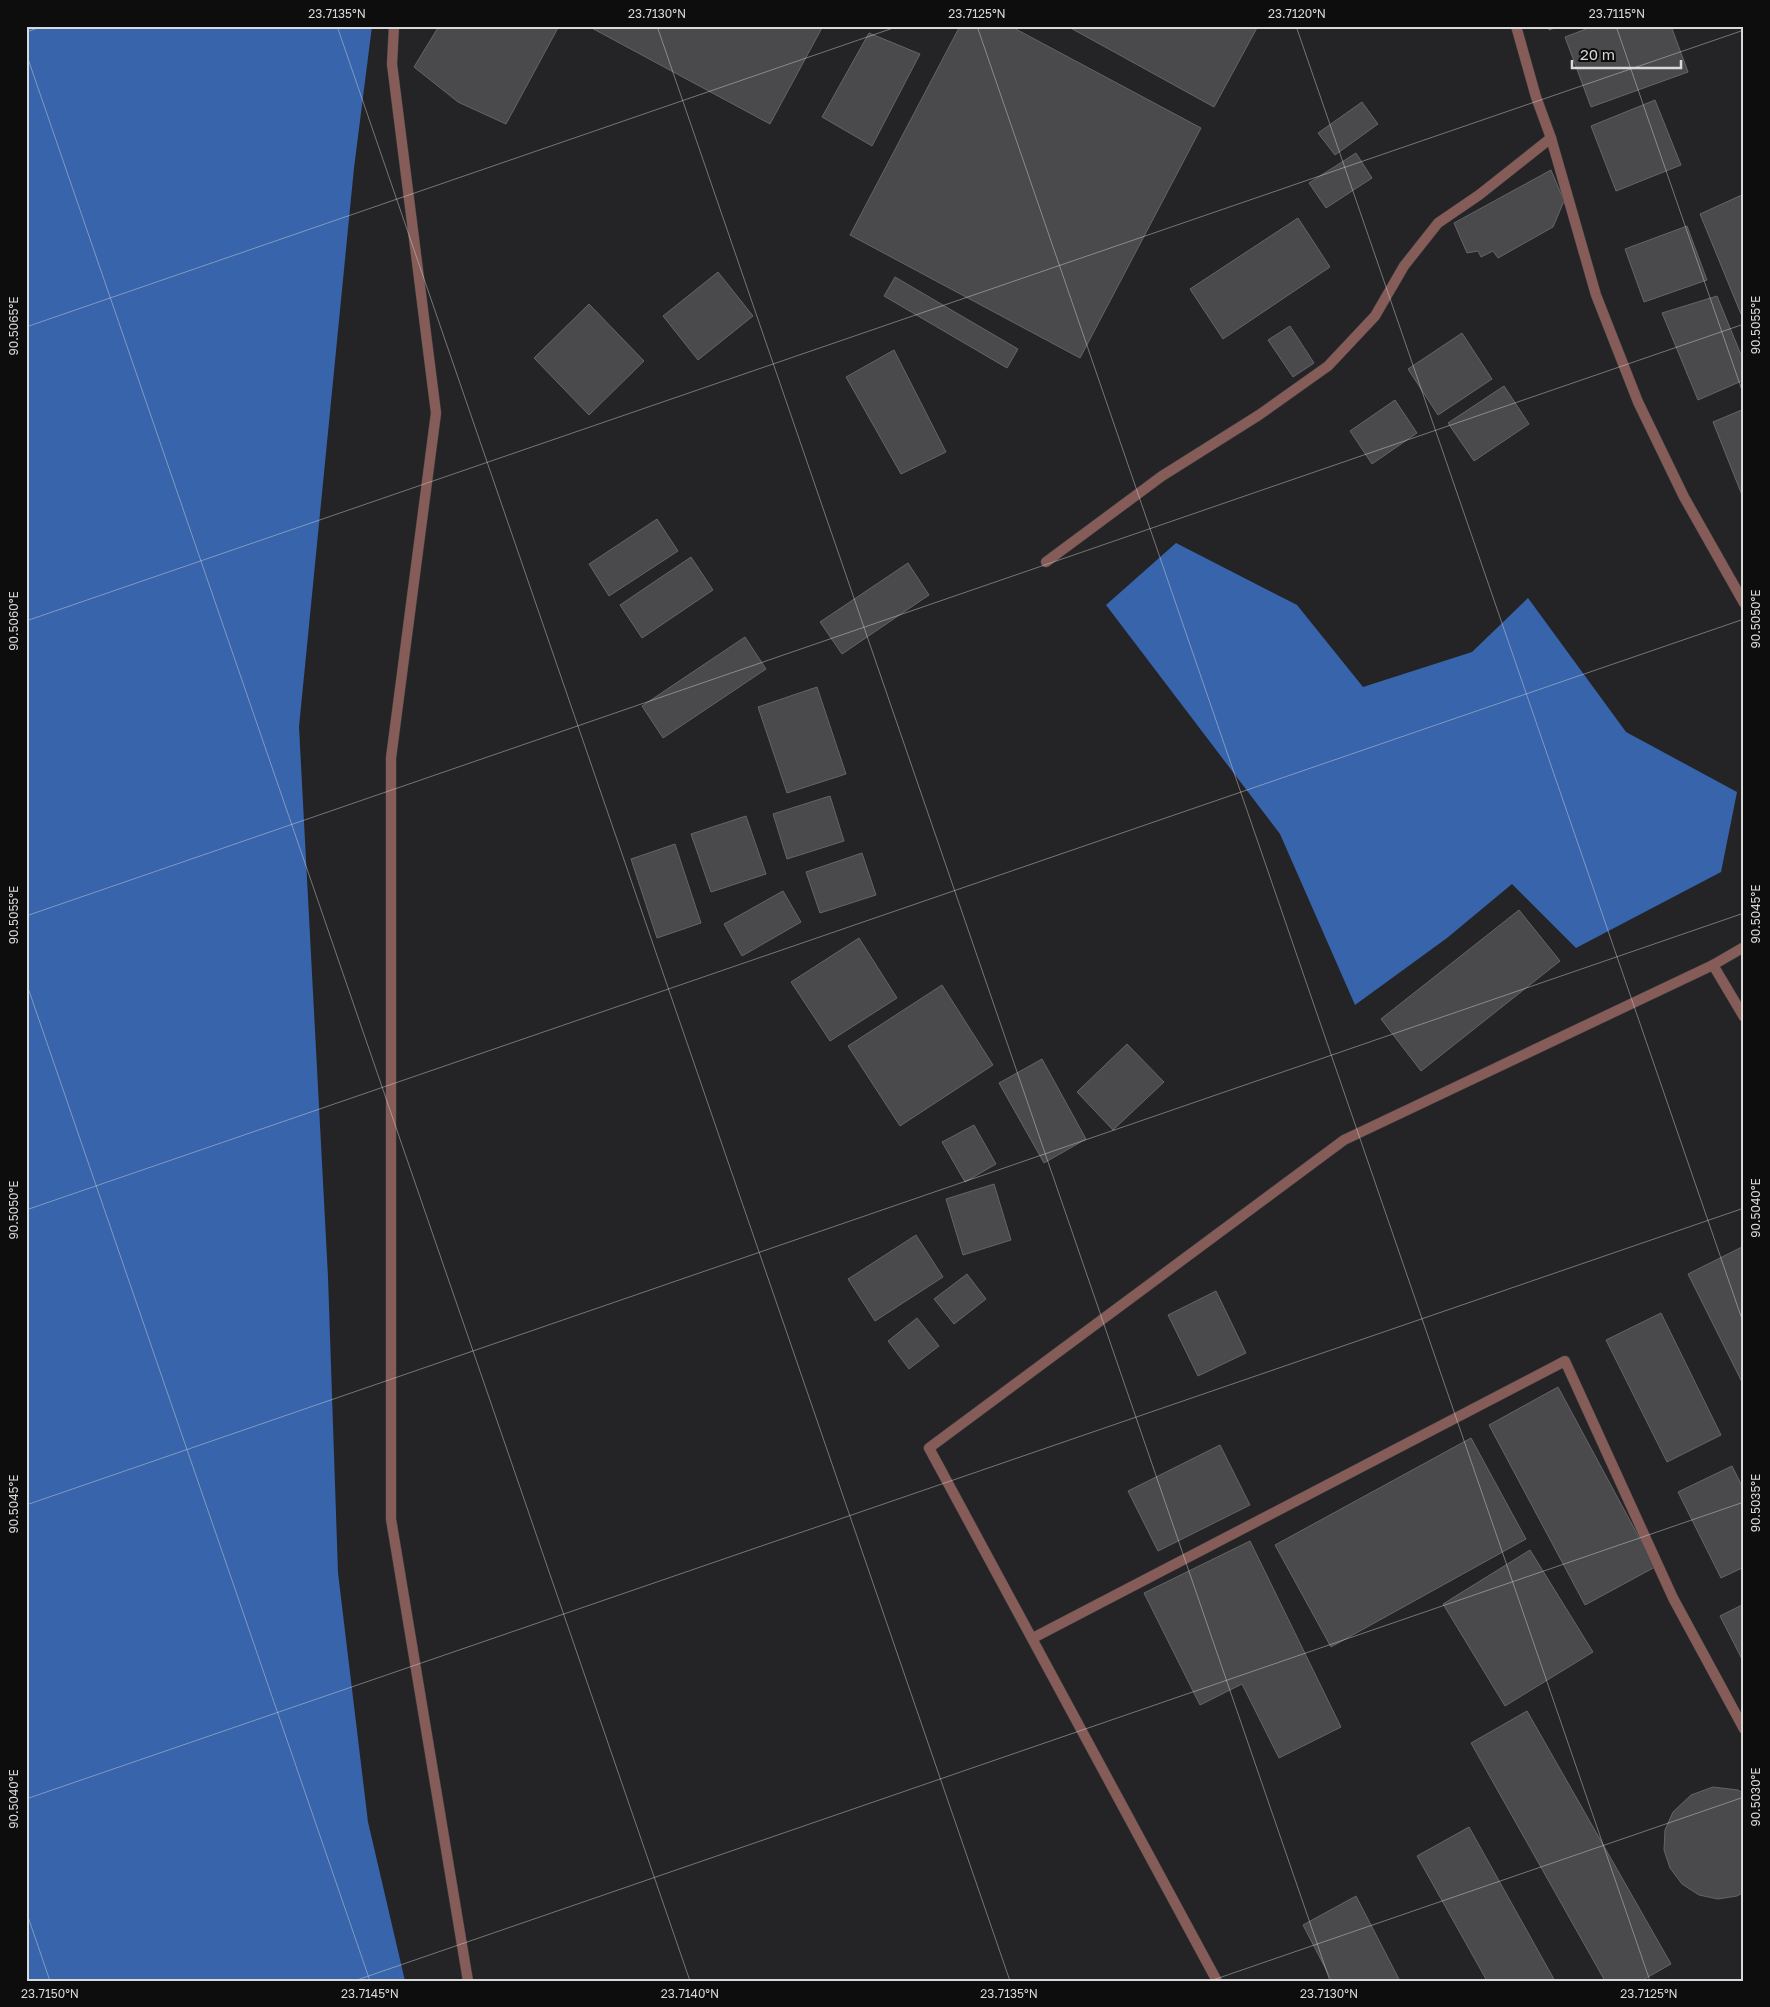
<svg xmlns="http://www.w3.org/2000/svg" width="1770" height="2007" font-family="'Golos Text',sans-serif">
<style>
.water{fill:#3864ac}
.building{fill:#4a4a4d;stroke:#656568}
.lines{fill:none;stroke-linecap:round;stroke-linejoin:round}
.street-casing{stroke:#414143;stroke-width:11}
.street{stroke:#865c58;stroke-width:10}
.ticks{fill:none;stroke:#d9d9da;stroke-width:1;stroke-opacity:0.45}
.neatline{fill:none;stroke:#d9d9da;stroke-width:2}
.ticks-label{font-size:12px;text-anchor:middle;fill:#d9d9da}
</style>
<rect width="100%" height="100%" fill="#242426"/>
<g class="water">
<polygon points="26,26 372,26 354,168 299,727 328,1277 338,1573 368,1822 405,1981 26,1981"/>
<polygon points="1176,543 1297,605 1363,687 1472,652 1528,598 1626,732 1737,792 1721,872 1576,948 1512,884 1447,938 1355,1005 1280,834 1106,605"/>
</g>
<g class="building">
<polygon points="439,26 559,26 506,124 458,102 414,67"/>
<polygon points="588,26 823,26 770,124"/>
<polygon points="960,26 1010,26 1201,128 1080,358 850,235"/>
<polygon points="1067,26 1258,26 1214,107"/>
<polygon points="1547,26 1561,26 1549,30"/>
<polygon points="1594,26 1671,26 1688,72 1591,107 1565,37"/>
<polygon points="869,33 920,54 872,146 822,117"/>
<polygon points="1655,100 1681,165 1616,191 1591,126"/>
<polygon points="1362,102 1378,124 1335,155 1318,133"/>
<polygon points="1356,153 1372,178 1326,208 1309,183"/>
<polygon points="1551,170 1564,201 1553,227 1498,258 1493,251 1481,257 1478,251 1467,253 1454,223"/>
<polygon points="1744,194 1744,313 1741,314 1700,214"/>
<polygon points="1298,218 1330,267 1223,339 1190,289"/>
<polygon points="1687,226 1707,280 1644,302 1625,249"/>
<polygon points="718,272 753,316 698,360 663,316"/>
<polygon points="895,277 1018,349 1007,368 884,296"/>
<polygon points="1717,296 1744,362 1744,380 1698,400 1662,313"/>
<polygon points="589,304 644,361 589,415 534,358"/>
<polygon points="1290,326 1314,363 1293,377 1268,340"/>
<polygon points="1462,333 1492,379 1438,415 1408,369"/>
<polygon points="894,350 946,452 901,474 846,377"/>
<polygon points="1504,386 1529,424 1474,461 1448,423"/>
<polygon points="1395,400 1417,433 1372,464 1350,431"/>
<polygon points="1744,409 1744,500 1713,422"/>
<polygon points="657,519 678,551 609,596 589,564"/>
<polygon points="691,557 713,590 642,638 620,605"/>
<polygon points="908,563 929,595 842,654 820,622"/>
<polygon points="745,637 766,669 663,738 642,706"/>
<polygon points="817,687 846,774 787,793 758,707"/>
<polygon points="830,796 844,841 787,859 773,814"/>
<polygon points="746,816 766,874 711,892 691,834"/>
<polygon points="675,844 701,923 657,938 631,859"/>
<polygon points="862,853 876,895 820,913 806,872"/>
<polygon points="783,891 801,922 742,956 724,924"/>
<polygon points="1519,910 1560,961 1421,1071 1381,1019"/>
<polygon points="859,938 897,998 830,1041 791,982"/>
<polygon points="942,985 993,1065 900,1126 848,1046"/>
<polygon points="1127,1044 1164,1082 1113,1130 1077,1092"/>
<polygon points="1042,1059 1086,1139 1044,1163 999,1083"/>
<polygon points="974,1125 996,1164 965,1182 942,1142"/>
<polygon points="994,1184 1011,1240 963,1255 946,1199"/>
<polygon points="916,1235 943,1277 875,1321 848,1279"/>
<polygon points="1744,1246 1744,1386 1688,1274"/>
<polygon points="967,1274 986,1299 954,1324 934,1299"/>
<polygon points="1216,1291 1246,1353 1198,1376 1168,1315"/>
<polygon points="1661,1313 1721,1435 1667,1462 1606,1340"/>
<polygon points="917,1318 939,1346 909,1369 888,1341"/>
<polygon points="1558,1387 1655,1567 1585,1605 1489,1425"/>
<polygon points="1471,1438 1526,1539 1331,1647 1275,1545"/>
<polygon points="1220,1445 1250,1505 1158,1551 1128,1491"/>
<polygon points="1732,1466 1744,1490 1744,1567 1721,1578 1678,1492"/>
<polygon points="1250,1541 1341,1727 1279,1758 1242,1684 1200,1705 1144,1593"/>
<polygon points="1530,1550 1593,1652 1505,1706 1443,1604"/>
<polygon points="1744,1604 1744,1663 1720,1616"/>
<polygon points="1527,1711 1671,1964 1641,1981 1605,1981 1471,1743"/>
<polygon points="1713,1787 1738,1790 1744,1794 1744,1892 1737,1896 1718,1899 1699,1895 1682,1884 1670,1868 1664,1850 1665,1830 1673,1812 1691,1795"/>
<polygon points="1469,1827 1555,1981 1487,1981 1417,1856"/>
<polygon points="1356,1896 1400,1981 1332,1981 1303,1925"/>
</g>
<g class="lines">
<g class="street-casing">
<g id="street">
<polyline points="394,26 392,64 436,413 391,758 391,1519 468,1981"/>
<polyline points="1516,26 1536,97 1551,138 1596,295 1638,402 1684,497 1744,603"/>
<polyline points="1046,562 1162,476 1259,415 1328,366 1375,316 1404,266 1438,223 1479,195 1551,138"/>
<polyline points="1713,965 1744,1017"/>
<polyline points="1033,1638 1565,1361 1673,1598 1744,1729"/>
<polyline points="1217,1981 929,1448 1344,1140 1713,965 1744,947"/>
</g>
</g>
<use href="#street" class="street"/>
</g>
<path class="ticks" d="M337,26L1010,1981M657,26L1330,1981M977,26L1650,1981M1296,26L1744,1325M1616,26L1744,396M26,32L44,26M26,53L690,1981M26,327L899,26M26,621L1744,30M26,916L1744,324M26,982L370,1981M26,1210L1744,619M26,1505L1744,913M26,1799L1744,1208M26,1911L50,1981M354,1981L1744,1502M1210,1981L1744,1797"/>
<rect width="1770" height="2007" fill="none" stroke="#0d0d0e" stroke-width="55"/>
<path d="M1572 60v8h109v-8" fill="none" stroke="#d9d9da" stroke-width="2.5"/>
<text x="1580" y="60" font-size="15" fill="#d9d9da" stroke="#0d0d0e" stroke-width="4" paint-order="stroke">20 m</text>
<rect x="28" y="28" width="1714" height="1952" class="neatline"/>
<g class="ticks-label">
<text x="337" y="18">23.7135°N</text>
<text x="657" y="18">23.7130°N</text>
<text x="977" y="18">23.7125°N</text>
<text x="1297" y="18">23.7120°N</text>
<text x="1617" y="18">23.7115°N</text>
<text transform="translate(1756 325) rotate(-90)" y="4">90.5055°E</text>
<text transform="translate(14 326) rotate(-90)" y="4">90.5065°E</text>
<text transform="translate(1756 619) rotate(-90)" y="4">90.5050°E</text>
<text transform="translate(14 621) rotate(-90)" y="4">90.5060°E</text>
<text transform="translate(1756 914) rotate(-90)" y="4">90.5045°E</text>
<text transform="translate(14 915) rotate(-90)" y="4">90.5055°E</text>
<text transform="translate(1756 1208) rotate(-90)" y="4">90.5040°E</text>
<text transform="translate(14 1210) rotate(-90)" y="4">90.5050°E</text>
<text transform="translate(1756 1503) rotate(-90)" y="4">90.5035°E</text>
<text transform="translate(14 1504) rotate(-90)" y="4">90.5045°E</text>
<text transform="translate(1756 1797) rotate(-90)" y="4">90.5030°E</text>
<text transform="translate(14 1799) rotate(-90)" y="4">90.5040°E</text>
<text x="50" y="1998">23.7150°N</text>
<text x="370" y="1998">23.7145°N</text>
<text x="690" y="1998">23.7140°N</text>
<text x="1009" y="1998">23.7135°N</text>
<text x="1329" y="1998">23.7130°N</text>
<text x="1649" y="1998">23.7125°N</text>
</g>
</svg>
